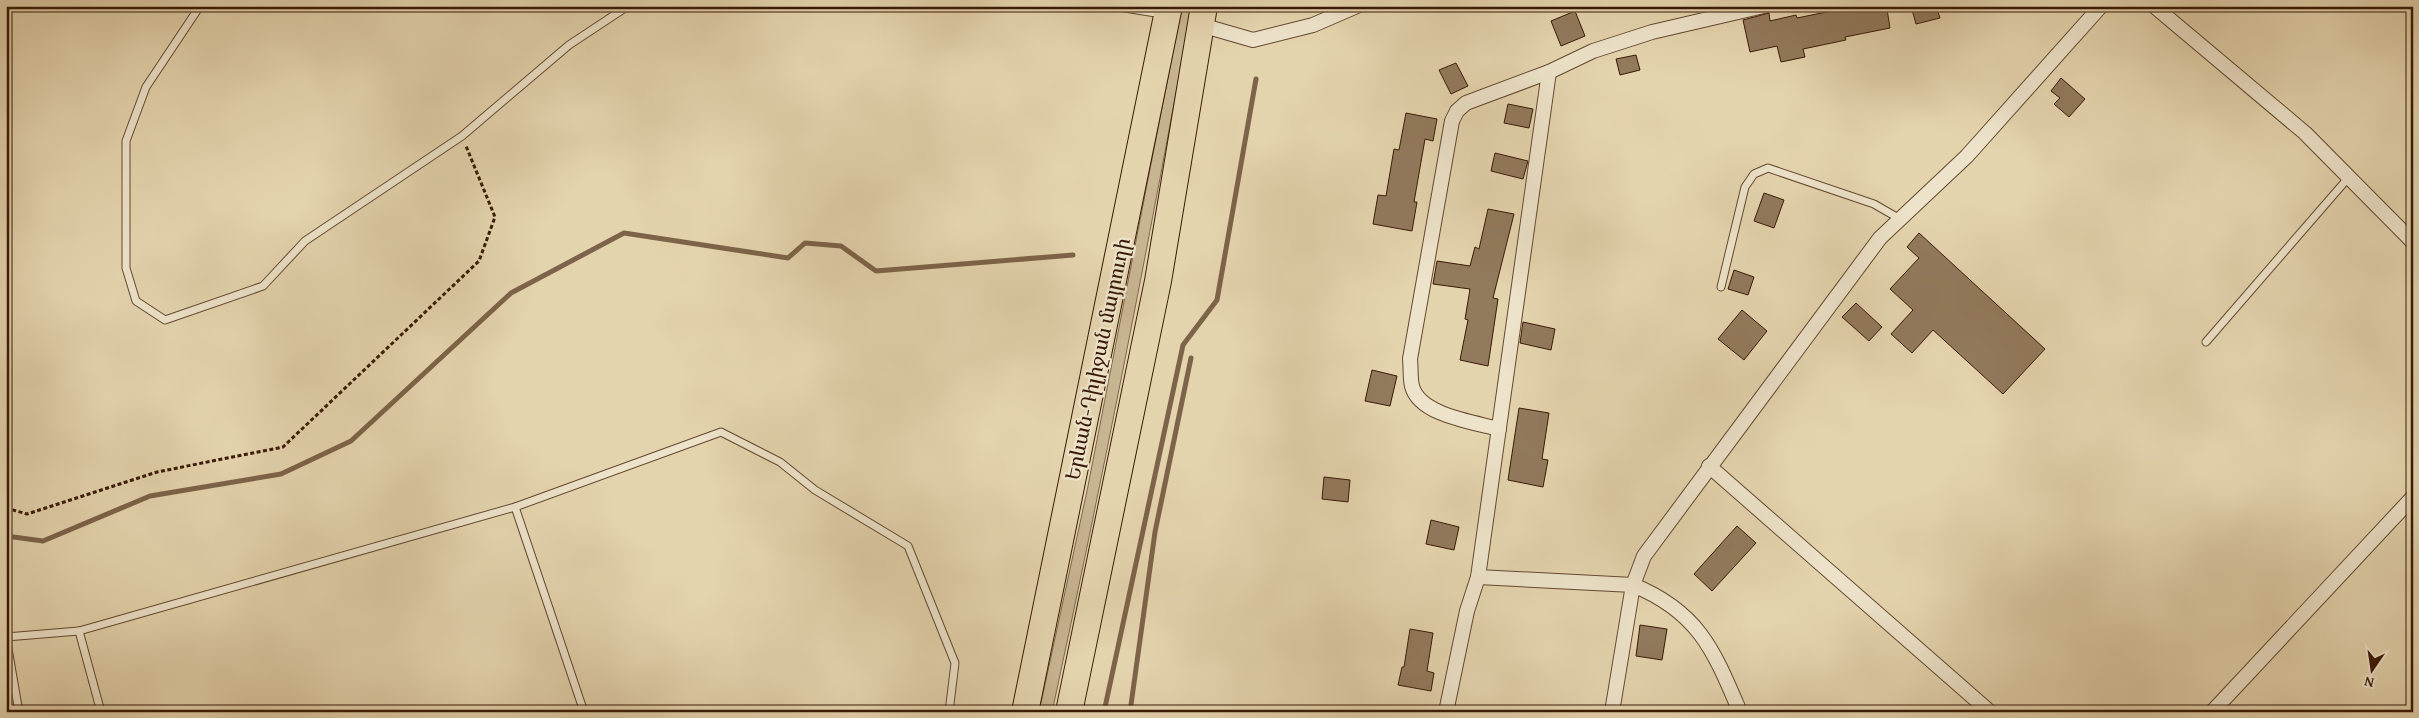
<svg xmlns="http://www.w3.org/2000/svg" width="2419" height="718" font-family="'Gentium Book Plus','Noto Serif Armenian',serif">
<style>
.grass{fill:#c7b491;stroke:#80664c}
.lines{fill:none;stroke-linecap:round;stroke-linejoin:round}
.stream{stroke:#7d6349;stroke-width:5}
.building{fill:#927a5d;stroke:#391906}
.lane-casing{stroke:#644830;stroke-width:9}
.street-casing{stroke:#644830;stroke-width:16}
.highway-casing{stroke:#391906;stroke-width:28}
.path{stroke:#391906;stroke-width:3;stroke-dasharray:4 2.5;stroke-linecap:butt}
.lane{stroke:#ede3ca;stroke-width:7}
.street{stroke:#ede3ca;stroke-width:14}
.highway{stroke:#e4d4ae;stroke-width:26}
.labels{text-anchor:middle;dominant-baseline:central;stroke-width:4.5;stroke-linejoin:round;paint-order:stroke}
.street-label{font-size:20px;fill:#391906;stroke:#ede3ca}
</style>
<rect width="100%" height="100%" fill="#e4d4ae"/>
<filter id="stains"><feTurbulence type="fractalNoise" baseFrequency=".004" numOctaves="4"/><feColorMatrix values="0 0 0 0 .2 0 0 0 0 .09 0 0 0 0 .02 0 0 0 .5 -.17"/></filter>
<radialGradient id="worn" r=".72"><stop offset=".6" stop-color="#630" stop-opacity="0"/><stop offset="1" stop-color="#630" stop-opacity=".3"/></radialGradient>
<path class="grass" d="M1182,6H1192C1149,242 1103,477 1052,712H1039L1087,491Z"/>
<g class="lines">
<g class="stream">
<polyline points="6,536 43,541 150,496 281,474 351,441 511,293 624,233 788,258 805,243 841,246 876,271 1073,255"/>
<polyline points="1104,712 1183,345 1217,300 1256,79"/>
<polyline points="1130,712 1155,532 1191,358"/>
</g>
</g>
<g class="building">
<polygon points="1856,6 1882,6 1882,10 1887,9 1890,28 1845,37 1846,40 1803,49 1805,57 1781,62 1777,46 1750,52 1743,20 1769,13 1770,21 1796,15 1797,18"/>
<polygon points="1911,6 1936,6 1940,18 1916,24"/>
<polygon points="1575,11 1585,36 1561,46 1551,21"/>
<polygon points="1636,55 1640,70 1620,75 1616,59"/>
<polygon points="1456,63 1468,86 1451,94 1439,70"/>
<polygon points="2061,78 2085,99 2069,117 2054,104 2060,98 2051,91"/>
<polygon points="1508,104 1533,109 1529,128 1504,123"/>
<polygon points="1406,113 1437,119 1433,141 1425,139 1414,202 1417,202 1412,231 1373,224 1378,195 1386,196 1394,149 1399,150"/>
<polygon points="1495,153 1528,161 1523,179 1491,171"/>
<polygon points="1764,193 1784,200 1774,228 1754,221"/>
<polygon points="1488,209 1514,214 1493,298 1498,299 1488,366 1460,360 1468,320 1465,319 1470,289 1433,284 1437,261 1470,266 1475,247 1479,249"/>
<polygon points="1919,233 2045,349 2003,394 1933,330 1912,353 1891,334 1913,310 1890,289 1919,258 1907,247"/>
<polygon points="1734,270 1754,277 1748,295 1728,289"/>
<polygon points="1856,303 1882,327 1869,341 1842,317"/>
<polygon points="1742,310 1767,331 1744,360 1718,339"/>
<polygon points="1523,322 1555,329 1551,350 1520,343"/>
<polygon points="1372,370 1397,376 1390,406 1365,401"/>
<polygon points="1519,408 1549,413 1542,459 1548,460 1543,487 1508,480"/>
<polygon points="1324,477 1350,480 1348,502 1322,499"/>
<polygon points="1431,520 1459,527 1454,550 1426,544"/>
<polygon points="1737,526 1756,543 1712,591 1694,574"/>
<polygon points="1640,625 1667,629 1662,660 1636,656"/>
<polygon points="1410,629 1433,633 1427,671 1434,673 1431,691 1398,685 1402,667 1404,667"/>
</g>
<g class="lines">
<g class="lane-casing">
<g id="lane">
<polyline points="200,6 146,87 126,141 126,268 136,301 165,320 263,286 305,241 462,136 569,45 628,6"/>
<polyline points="1112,6 1162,14"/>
<polyline points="1721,287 1745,187 1754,174 1768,168 1874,204 1900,219"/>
<polyline points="2206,342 2349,177"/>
<polyline points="515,507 584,712"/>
<polyline points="79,631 101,712"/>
<polyline points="6,637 79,631 515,507 721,432 780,462 815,490 908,546 955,663 949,712"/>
<polyline points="6,637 19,712"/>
</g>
</g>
<g class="street-casing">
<g id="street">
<polyline points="2154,6 2305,133 2413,242"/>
<polyline points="1201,25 1253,40 1313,25 1357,6"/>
<path d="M1499,429C1473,422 1419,415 1412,386C1410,378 1411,368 1410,359L1452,121L1457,111L1466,103L1549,72L1593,51L1652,32L1764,6"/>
<polyline points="1709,466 1990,712"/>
<path d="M1478,577L1633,585C1699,612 1714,651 1740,712"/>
<polyline points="1446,712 1467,611 1478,577 1549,72"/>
<polyline points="1612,712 1633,585 1644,556 1880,238 1967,156 2101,6"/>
<polyline points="2212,712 2413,497"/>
</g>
</g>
<g class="highway-casing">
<g id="highway">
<polyline points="1025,712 1169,6"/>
<polyline points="1069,712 1158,281 1204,6"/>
</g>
</g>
<polyline class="path" points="6,508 27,514 157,472 283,447 479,261 495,217 466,146"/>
<use href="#lane" class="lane"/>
<use href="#street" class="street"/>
<use href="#highway" class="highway"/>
</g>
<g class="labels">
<g class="street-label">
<text transform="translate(1097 359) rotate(-78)">Երևան-Դիլիջան մայրուղի</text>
</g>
</g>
<rect width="2419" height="718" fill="none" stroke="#e4d4ae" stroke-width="25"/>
<rect x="8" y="8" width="2404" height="703" fill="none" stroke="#391906" stroke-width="2.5"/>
<rect x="12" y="12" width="2394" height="693" fill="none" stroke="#391906"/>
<g transform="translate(2372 670) rotate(193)" stroke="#ede3ca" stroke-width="4" paint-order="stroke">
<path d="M0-4L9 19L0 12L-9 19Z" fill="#391906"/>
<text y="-8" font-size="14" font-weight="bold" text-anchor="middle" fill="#391906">N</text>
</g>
<rect width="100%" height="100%" filter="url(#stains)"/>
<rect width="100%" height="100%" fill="url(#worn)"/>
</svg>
